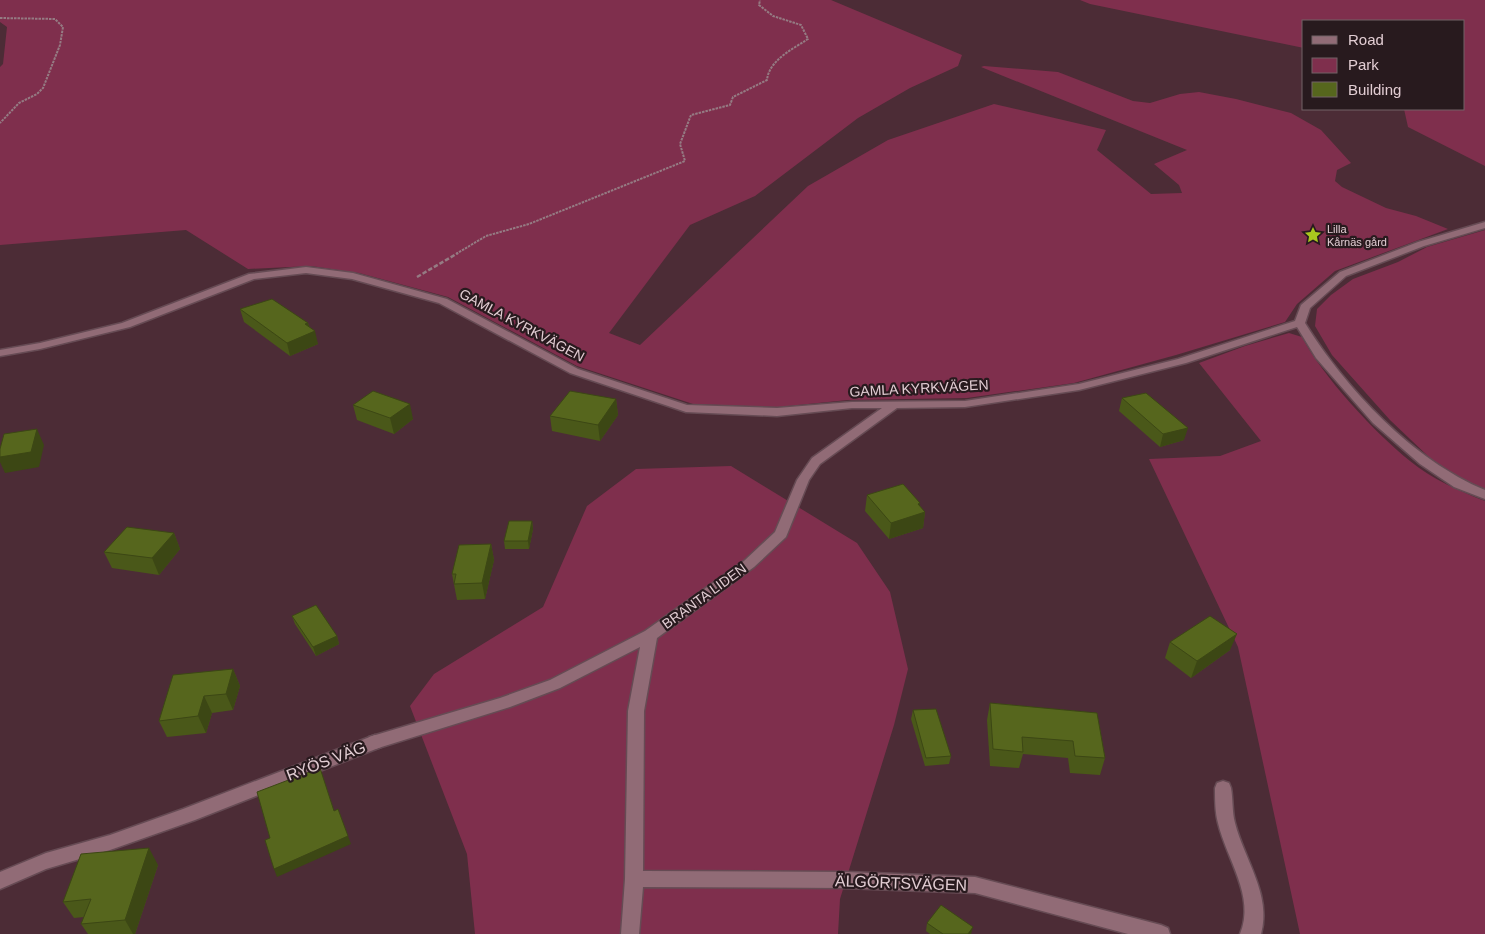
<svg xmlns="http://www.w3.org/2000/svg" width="1485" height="934" font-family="Helvetica,sans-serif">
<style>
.green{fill:#7f2f4d}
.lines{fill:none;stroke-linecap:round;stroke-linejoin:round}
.service-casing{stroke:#664b54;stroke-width:3}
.minor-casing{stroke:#664b54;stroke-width:3}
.path-far1{stroke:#957b83;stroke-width:2;stroke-dasharray:2.5 1;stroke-linecap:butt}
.path{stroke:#957b83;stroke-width:2.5;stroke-dasharray:4.5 2;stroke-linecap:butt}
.service{fill:#916b76;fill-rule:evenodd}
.minor{fill:#916b76;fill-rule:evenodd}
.wall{fill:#4a5819}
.shaded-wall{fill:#3c4714}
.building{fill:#56661d;stroke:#3c4714}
.labels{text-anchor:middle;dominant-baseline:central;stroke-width:4.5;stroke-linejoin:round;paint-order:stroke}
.far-poi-label{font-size:11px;fill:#e2cdd3;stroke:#281a1e;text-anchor:start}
.street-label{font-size:14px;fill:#e2cdd3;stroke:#281a1e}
.near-street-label{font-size:16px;fill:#e2cdd3;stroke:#281a1e}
</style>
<rect width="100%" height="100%" fill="#4c2c36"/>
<g class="green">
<polygon points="0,0 831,0 962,55 958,66 910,88 858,118 755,196 690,225 609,333 640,345 808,186 888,140 994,104 1106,130 1097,150 1151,194 1182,193 1179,185 1154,164 1187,150 981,67 984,66 1058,72 1133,101 1150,103 1180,94 1199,92 1236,99 1291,113 1321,130 1351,163 1337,170 1335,181 1342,187 1386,208 1416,216 1448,229 1335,271 1297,304 1285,322 1176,355 1074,383 967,398 848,400 778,407 693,404 577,366 448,297 359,273 311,266 248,269 186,230 0,245 0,67 3,64 7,27 0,22"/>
<polygon points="1080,0 1485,0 1485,166 1408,127 1404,109 1464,109 1464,21 1304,21 1304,48 1090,4"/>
<polygon points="1485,230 1485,489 1462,479 1430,458 1390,420 1332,355 1315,326 1317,309 1331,295 1353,279 1398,262 1427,247"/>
<path d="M1289,333L1302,337C1323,377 1375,433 1410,461C1432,479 1459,491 1485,501V934H1300L1238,647L1149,459L1220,456L1261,441L1199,363L1245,346Z"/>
<polygon points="731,466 857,543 890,592 908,669 894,725 840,899 838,934 475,934 467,854 410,706 434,674 543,607 587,506 636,469"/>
</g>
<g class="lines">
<g class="service-casing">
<polygon id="service" points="375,735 381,737 383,742 381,747 195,820 110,850 46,869 0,889 0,872 46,853 110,835 183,809"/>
</g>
<g class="minor-casing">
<g id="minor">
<path d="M1485,222V228L1424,246L1346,276L1310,308L1305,323C1346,389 1413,460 1485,490V499L1454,487L1420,464L1373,423L1316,358L1297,327L1186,363L1079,390L965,407L897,408L820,464L809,480L786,537L754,567L657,638L644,711L643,871L846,872L975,877L1161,925L1168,928L1170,934H1128L975,893L846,888L643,887L639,934H621L625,879L628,711L640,647L560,688L510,707L375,749L369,747L367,742L369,737L500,698L550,680L645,631L744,561L775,532L797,480L812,458L882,408H852L777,416L686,412L570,373L439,303L352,279L306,273L254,279L130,327L40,349L0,356V350L40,343L122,323L249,274L306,267L353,273L447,299L578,369L687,405L777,408L852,402L965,401L1079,384L1178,359L1295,321L1301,305L1340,272L1418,242Z"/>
<path d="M1223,781L1229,783L1231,788C1233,799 1232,812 1235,823C1244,859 1272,895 1261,934H1240C1256,897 1226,858 1218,823C1215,812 1215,799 1215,788L1217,783Z"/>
</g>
</g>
<g class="path-far1">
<polyline points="0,18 55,19 63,27 60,45 43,88 37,94 19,103 0,123"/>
<path d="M456,254L486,236L529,224L685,161L680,144L691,115L730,105L733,97L767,80C769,60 793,49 808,39L801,25L773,16L759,5L760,0"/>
</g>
<polyline class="path" points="417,277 458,253"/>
<use href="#service" class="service"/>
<use href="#minor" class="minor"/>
</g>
<g class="wall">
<polygon points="240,309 308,323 310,328 318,344 290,356 244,322"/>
<polygon points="1122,398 1184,440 1160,447 1119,411"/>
<polygon points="616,399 618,415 600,441 552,431 550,416"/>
<polygon points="353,405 413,419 394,434 357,420"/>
<polygon points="867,495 920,506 925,512 923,528 889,539 865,511"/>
<polygon points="532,521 533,529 529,549 505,549 504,541"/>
<polygon points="174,533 180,549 159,575 112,568 104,552"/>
<polygon points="491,544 494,560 485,599 457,600 452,574"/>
<polygon points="292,616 337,636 339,644 316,656 295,624"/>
<polygon points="1170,642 1230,650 1191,678 1165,658"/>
<polygon points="233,669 240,686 233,710 212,713 206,733 167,737 159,721"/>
<polygon points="990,703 1097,713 1105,758 1100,775 1070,773 1068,758 1023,754 1019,768 990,766 987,720"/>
<polygon points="913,710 951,756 949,764 925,766 911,719"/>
<polygon points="158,865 135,934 88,934 81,924 84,917 74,918 63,902"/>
<polygon points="927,923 971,934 930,934 926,931"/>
</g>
<g class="shaded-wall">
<polygon points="308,323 311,332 315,331 318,344 290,356 287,343 305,324"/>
<polygon points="616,399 618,415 600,441 598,425"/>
<polygon points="410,404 413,419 394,434 390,418"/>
<polygon points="1188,428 1184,440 1160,447 1163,434"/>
<polygon points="37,429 44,445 39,467 5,473 0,462 0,457"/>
<polygon points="920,503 919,514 925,512 923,528 889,539 891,523"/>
<polygon points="532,521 533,529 529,549 528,541"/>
<polygon points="174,533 180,549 159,575 152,558"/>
<polygon points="491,544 494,560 485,599 482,583"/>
<polygon points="1237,634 1230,650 1191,678 1197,661"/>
<polygon points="337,636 339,644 316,656 313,647"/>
<polygon points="233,669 240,686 233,710 226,694"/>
<polygon points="204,696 212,713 206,733 198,716"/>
<polygon points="348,836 351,844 277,877 274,869"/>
<polygon points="149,848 158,865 135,934 133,934 125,920"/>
<polygon points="973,927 971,934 968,934"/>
</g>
<g class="building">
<polygon points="272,299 308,323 305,324 315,331 287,343 240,309"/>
<polygon points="373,391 410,404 390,418 353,405"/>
<polygon points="570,391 616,399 598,425 550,416"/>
<polygon points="1146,393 1188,428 1163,434 1122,398"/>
<polygon points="37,429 31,452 0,457 0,449 4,434"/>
<polygon points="903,484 920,503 918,504 925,512 891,523 867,495"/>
<polygon points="509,521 532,521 528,541 504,541"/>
<polygon points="127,527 174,533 152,558 104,552"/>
<polygon points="491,544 482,583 454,584 456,574 452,574 459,545"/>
<polygon points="316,605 337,636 313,647 292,616"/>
<polygon points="1210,616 1237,634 1197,661 1170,642"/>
<polygon points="233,669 226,694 204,696 198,716 159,721 173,675"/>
<polygon points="990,703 1097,713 1105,758 1075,756 1073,741 1022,737 1023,752 993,749"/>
<polygon points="936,709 951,756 926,758 913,710"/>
<polygon points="320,768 334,811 338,809 348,836 274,869 265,840 270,838 257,792"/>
<polygon points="149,848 125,920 81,924 91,899 63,902 81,854"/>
<polygon points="941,905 973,927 968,934 943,934 927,923"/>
</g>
<defs>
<g id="sight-bare" transform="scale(1.35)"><path d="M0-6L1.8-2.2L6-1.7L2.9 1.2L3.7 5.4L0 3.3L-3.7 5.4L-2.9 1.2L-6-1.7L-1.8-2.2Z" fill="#a8c71e" stroke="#281a1e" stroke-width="2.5" paint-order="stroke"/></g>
</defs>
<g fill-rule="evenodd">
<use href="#sight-bare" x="1313" y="235"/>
</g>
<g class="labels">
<g class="far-poi-label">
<text x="1327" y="229">Lilla<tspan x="1327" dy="13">Kårnäs gård</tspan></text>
</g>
<g class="street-label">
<text transform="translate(522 325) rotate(28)">GAMLA KYRKVÄGEN</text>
<text transform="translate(919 388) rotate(-3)">GAMLA KYRKVÄGEN</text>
<text transform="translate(704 596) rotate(-36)">BRANTA LIDEN</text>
</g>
<g class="near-street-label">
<text transform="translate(326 761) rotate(-21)">RYÖS VÄG</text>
<text transform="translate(901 883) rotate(2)">ÄLGÖRTSVÄGEN</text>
</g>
</g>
<rect x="1302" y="20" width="162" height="90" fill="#281a1e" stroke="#726266"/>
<rect x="1312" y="36" width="25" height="8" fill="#916b76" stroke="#726266"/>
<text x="1348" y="45" font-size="15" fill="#e2cdd3">Road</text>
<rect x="1312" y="58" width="25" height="15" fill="#7f2f4d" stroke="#726266"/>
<text x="1348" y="70" font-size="15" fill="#e2cdd3">Park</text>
<rect x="1312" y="82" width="25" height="15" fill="#56661d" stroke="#726266"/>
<text x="1348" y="95" font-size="15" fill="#e2cdd3">Building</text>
</svg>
